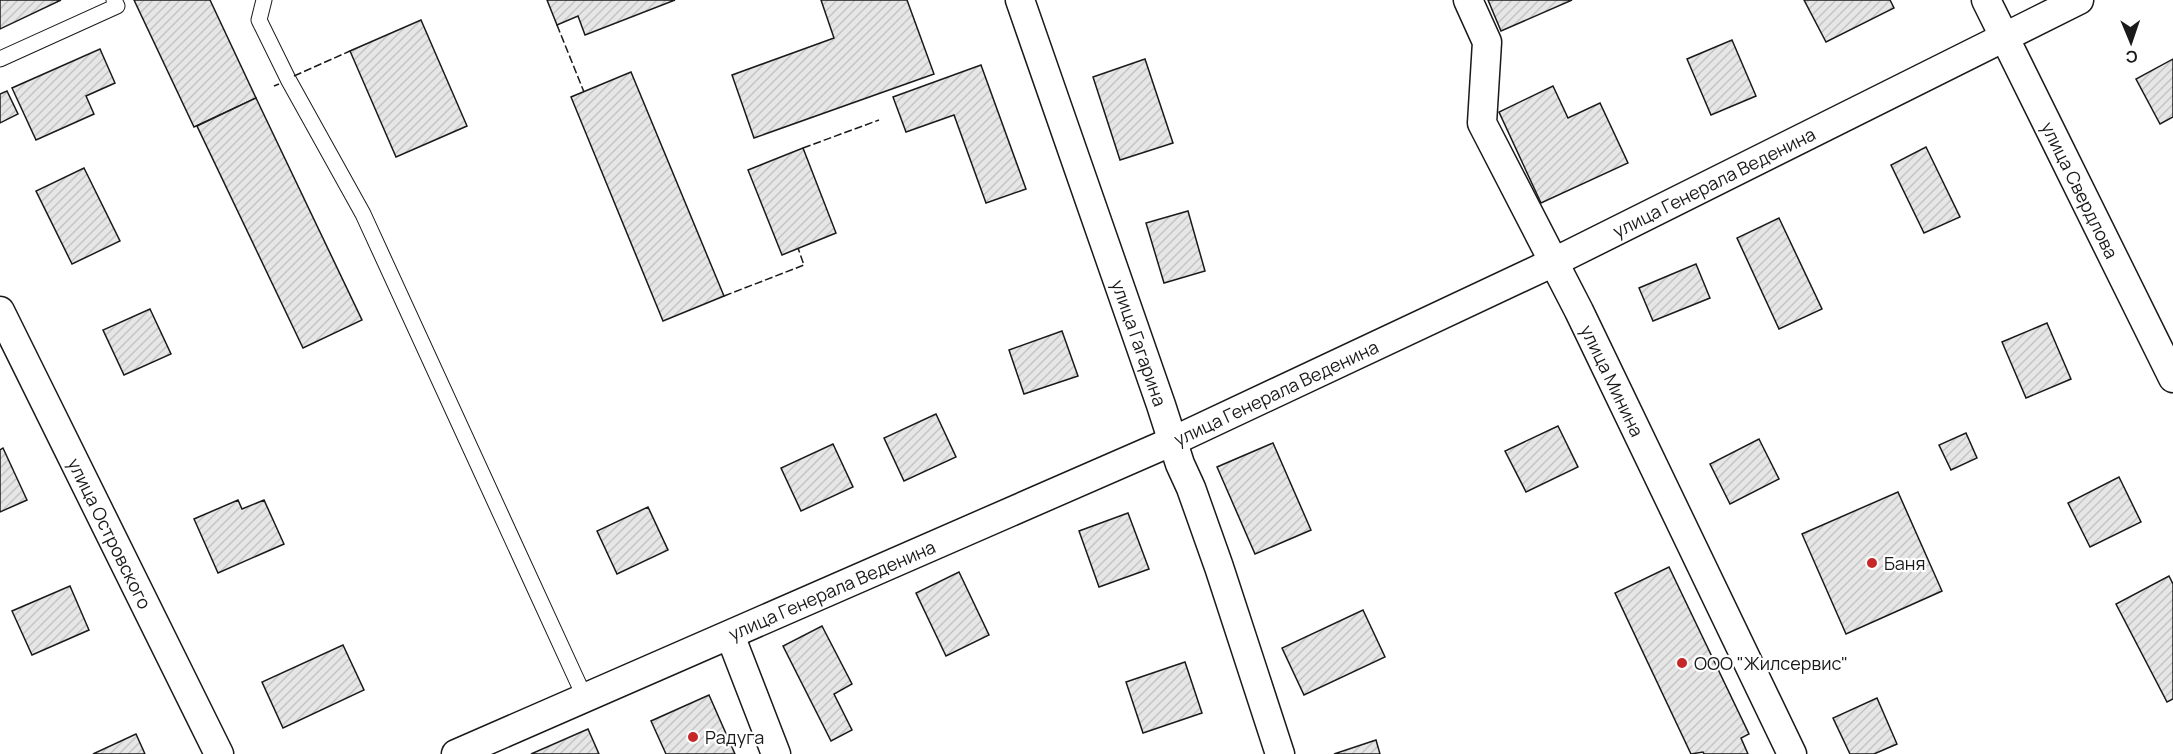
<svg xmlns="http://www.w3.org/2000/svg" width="2173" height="754" font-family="Manrope,sans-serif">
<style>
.building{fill:url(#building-hatch);stroke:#1a1a1a;stroke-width:1.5}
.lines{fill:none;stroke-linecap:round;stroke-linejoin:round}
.service-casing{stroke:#1a1a1a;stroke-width:17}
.minor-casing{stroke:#1a1a1a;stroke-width:31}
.service{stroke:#fff;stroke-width:15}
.minor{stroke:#fff;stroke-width:28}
.fence{stroke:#1a1a1a;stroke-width:1.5;stroke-dasharray:8 3;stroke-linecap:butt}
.poi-dot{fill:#c62828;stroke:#fff;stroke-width:2}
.labels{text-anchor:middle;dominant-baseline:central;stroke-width:4.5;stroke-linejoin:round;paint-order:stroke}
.street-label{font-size:18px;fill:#1a1a1a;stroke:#fff}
.poi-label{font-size:18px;fill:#1a1a1a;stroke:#fff;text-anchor:start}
</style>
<defs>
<pattern id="building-hatch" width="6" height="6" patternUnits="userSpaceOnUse" patternTransform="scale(1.5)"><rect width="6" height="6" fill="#e6e6e6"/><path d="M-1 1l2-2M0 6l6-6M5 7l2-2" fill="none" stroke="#c5c5c5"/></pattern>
</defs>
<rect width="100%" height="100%" fill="#fff"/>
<g class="building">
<polygon points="0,0 61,0 0,29"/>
<polygon points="134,0 210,0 256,98 194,127"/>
<polygon points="547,0 675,0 585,35 578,16 557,25"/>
<polygon points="821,0 907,0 934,74 754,138 732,75 834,38"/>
<polygon points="1488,0 1572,0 1501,31"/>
<polygon points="1804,0 1890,0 1894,8 1826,42"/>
<polygon points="421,20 467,126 396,157 350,51"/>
<polygon points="1732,40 1756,96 1711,115 1687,59"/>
<polygon points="100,49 115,83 86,96 94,114 36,140 12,88"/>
<polygon points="1145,59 1173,143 1120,160 1093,77"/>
<polygon points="2173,59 2173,117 2160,124 2136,79"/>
<polygon points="981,65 1026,189 986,203 954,115 906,132 893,97"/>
<polygon points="631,72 724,296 663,321 571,97"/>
<polygon points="1553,86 1568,118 1600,103 1628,163 1541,203 1499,112"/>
<polygon points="7,91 18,114 0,123 0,94"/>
<polygon points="256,98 362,320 303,348 197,126"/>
<polygon points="1926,147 1960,217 1924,233 1891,165"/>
<polygon points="803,148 836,233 782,255 748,170"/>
<polygon points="84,168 120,241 72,264 36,191"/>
<polygon points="1188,211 1205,271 1164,283 1146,223"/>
<polygon points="1779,218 1822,309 1779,329 1737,238"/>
<polygon points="1696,264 1710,298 1653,321 1639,288"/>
<polygon points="150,309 171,354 124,375 103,330"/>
<polygon points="2047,323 2071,379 2026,398 2002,342"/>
<polygon points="1062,331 1078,376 1024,394 1009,350"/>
<polygon points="936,414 956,457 904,481 884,438"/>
<polygon points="1558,426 1578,467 1526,492 1505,451"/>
<polygon points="1966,433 1977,458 1951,470 1939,445"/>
<polygon points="1759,439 1779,479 1730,504 1710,464"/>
<polygon points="1273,443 1311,530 1255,554 1217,467"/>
<polygon points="833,444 853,487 801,511 781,468"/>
<polygon points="3,448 27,500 0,512 0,450"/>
<polygon points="2119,477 2141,522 2090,547 2068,503"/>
<polygon points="1898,492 1942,591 1846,634 1802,534"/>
<polygon points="238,500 242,509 264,500 284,544 218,573 194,519"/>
<polygon points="648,507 668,550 617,574 597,531"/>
<polygon points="1128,513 1149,569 1099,587 1079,531"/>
<polygon points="1669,567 1749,734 1741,738 1748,754 1704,754 1703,752 1691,754 1615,593"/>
<polygon points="959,572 989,635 946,656 916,593"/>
<polygon points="2169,576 2173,584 2173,699 2167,702 2116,604"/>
<polygon points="70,586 89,630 32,655 12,611"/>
<polygon points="1363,610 1385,657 1304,695 1282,648"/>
<polygon points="822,626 852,684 834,694 852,730 831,741 783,646"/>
<polygon points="343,645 364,690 283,728 262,682"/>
<polygon points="1185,662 1202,713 1143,733 1126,682"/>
<polygon points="709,695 735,754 666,754 651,721"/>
<polygon points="1877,698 1897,744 1874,754 1850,754 1833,718"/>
<polygon points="588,729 599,754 531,754"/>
<polygon points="136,734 145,754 93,754"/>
<polygon points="1376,740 1380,754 1334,754"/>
</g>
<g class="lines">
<g class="service-casing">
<g id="service">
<polyline points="264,0 259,20 288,79 363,214 585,698"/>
<polyline points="0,59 117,6 114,0"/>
</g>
</g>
<g class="minor-casing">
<g id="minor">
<path id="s1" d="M1020,0L1161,405L1180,464L1191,488L1219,567L1280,754"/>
<path id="s2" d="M1468,0L1487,42L1482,123L1579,311L1792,754"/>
<path id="s3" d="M1986,0L2173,378"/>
<path id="s4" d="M0,311L219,754"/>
<polyline points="730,635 776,754"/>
<path id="s5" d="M456,754L1173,441L1554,262L2079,0"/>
</g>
</g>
<use href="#service" class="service"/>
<use href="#minor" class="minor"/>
<g class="fence">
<polyline points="557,25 584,92"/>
<polyline points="294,76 350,51"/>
<polyline points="274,86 279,84"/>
<polyline points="803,148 879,120"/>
<polyline points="724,296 804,265 798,248"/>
</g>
</g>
<g class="poi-dot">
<circle cx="1872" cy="563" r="6"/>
<circle cx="1682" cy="663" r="6"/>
<circle cx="693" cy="737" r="6"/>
</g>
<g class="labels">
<g class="street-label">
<text stroke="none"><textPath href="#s5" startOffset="1382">улица Генерала Веденина</textPath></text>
<text stroke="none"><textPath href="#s3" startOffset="212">улица Свердлова</textPath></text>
<text stroke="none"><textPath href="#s1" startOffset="363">улица Гагарина</textPath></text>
<text stroke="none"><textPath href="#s2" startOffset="416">улица Минина</textPath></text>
<text stroke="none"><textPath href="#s5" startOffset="896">улица Генерала Веденина</textPath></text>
<text stroke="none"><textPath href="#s4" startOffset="248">улица Островского</textPath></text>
<text stroke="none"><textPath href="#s5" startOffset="410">улица Генерала Веденина</textPath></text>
</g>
<g class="poi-label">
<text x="1884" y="563">Баня</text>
<text x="1694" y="663">ООО "Жилсервис"</text>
<text x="705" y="737">Радуга</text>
</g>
</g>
<g transform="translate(2131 42) rotate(178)" stroke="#ffffff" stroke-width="4.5" paint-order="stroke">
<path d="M0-4.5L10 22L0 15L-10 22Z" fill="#1a1a1a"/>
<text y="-9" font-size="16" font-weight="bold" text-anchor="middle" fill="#1a1a1a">С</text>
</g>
</svg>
